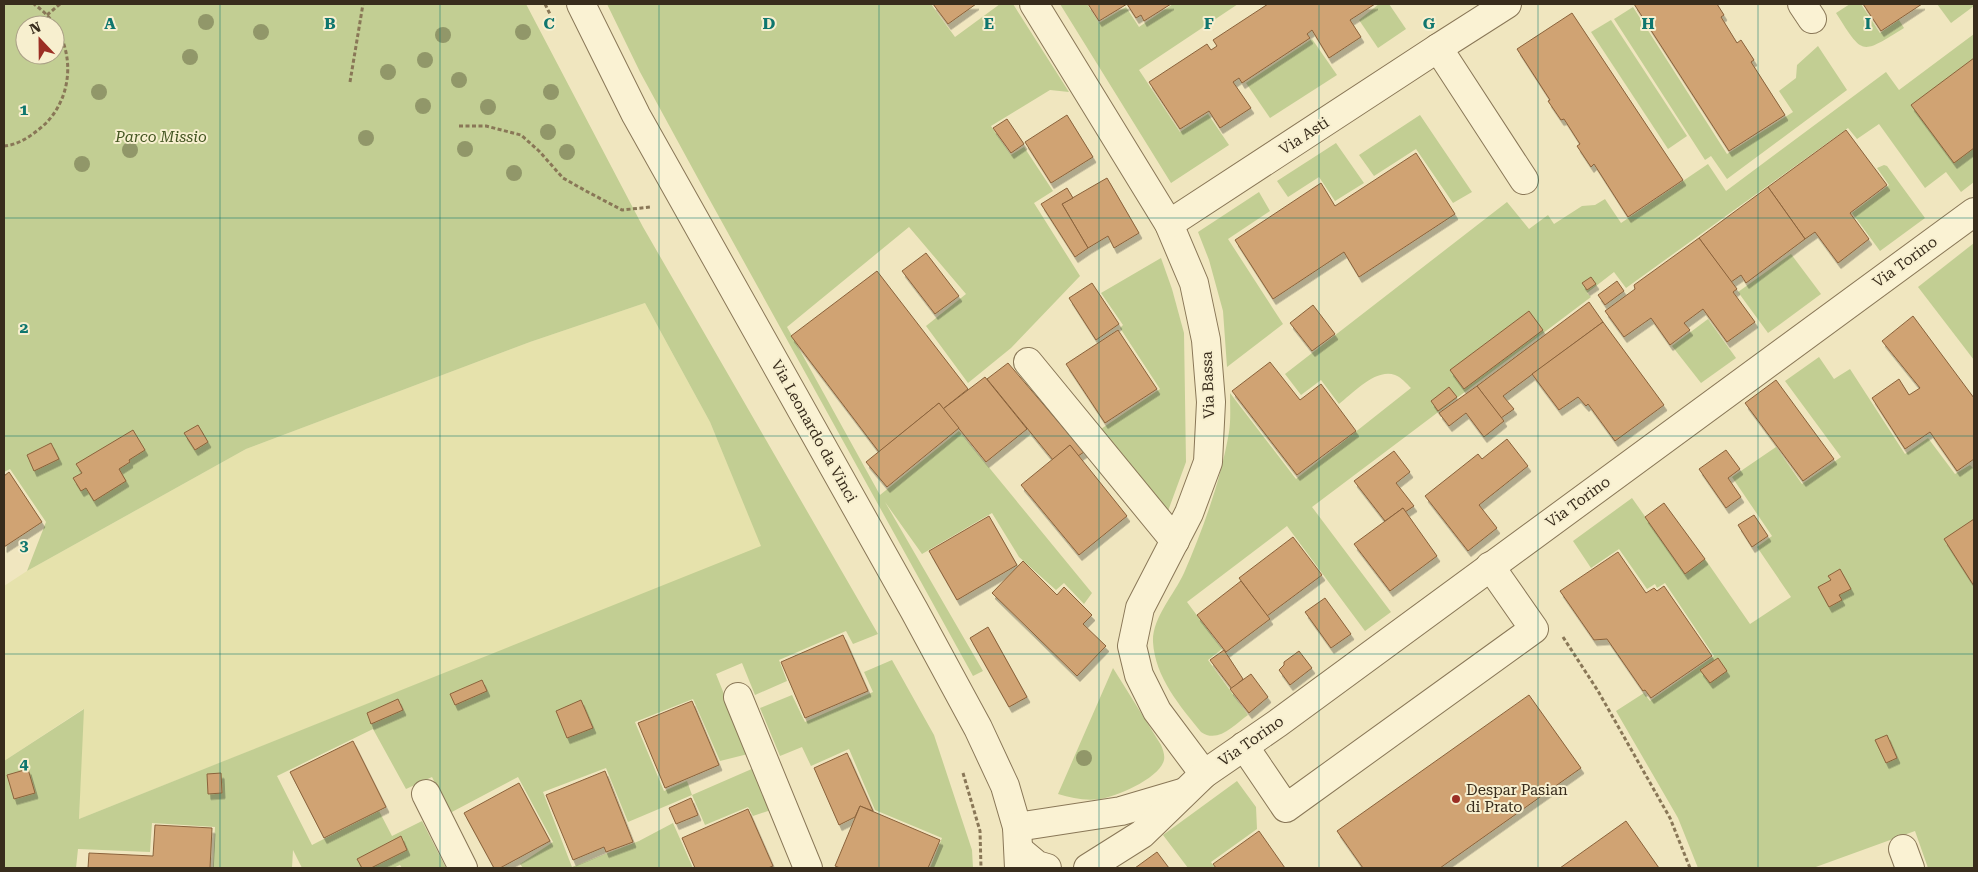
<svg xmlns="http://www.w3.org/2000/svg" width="1978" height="872" font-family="'Roboto Serif',serif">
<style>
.farmland{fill:#e6e2ac}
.green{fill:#c2ce93;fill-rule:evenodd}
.building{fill:#d0a373;stroke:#8a623b;filter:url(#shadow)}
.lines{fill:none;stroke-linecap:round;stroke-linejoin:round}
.minor-casing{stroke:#897757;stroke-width:30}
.path{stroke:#897757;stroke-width:3;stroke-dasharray:4 2.5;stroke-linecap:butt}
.minor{stroke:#faf2d3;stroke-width:28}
.tree{fill:#919769}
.grid{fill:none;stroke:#0f766e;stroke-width:1;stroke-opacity:0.55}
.poi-dot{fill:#9b2e24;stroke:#f7efcf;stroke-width:2}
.labels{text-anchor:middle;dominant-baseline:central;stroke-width:4;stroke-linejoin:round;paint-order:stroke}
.street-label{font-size:15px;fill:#382c1c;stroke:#f7efcf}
.park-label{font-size:15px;font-style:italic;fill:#445622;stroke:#f7efcf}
.poi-label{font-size:15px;fill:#382c1c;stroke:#f7efcf;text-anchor:start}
.grid-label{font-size:16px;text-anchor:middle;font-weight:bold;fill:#0f766e;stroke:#f7efcf;stroke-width:4;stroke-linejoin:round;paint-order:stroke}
</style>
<defs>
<filter id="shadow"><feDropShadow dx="3" dy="5.5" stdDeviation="0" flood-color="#0004"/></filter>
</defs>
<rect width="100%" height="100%" fill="#f0e6bf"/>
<polygon class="farmland" points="645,303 710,422 762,547 79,819 83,709 4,761 4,586 27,571 246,449 530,342"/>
<g class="green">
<path d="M4,4H526L643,227L878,634L853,644L846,631L779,660L787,681L755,695L742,663L716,674L748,754L720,761L693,699L635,722L664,791L687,781L692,795L754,768L771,810L753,816L748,807L705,825L692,795L628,822L606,768L543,792L572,867L639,841L673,823L693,868H523L520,864L553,842L518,777L450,813L432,777L406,789L373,729L277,776L312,845L379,811L392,836L422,821L446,868H402L400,865L393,868H302L293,850L292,868H213L215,827L152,823L150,852L78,849L76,868H4V761L84,709L79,819L761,546L710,422L645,303L530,342L246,449L27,571L46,522L10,469L4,472ZM25,25H55V55H25Z"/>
<polygon points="607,4 931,4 955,37 1000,4 1013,4 1069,92 1050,90 991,126 1011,155 1024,147 1053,191 1034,203 1080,276 1011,348 968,383 926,326 966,294 909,227 787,327 880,495 959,431 1092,593 1084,604 1064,583 1056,590 1019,557 992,513 922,554 885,502 983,671 973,676 707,195 640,72"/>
<polygon points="1060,4 1087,4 1099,23 1126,7 1139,27 1173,4 1238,4 1139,70 1180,132 1208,114 1229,145 1171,183"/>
<polygon points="1379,4 1389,4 1406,29 1378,48 1359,20"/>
<path d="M1850,4H1861L1880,33L1899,20L1904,28C1861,54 1864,57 1836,13Z"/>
<polygon points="1937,4 1974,4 1974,6 1951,23"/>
<polygon points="1633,7 1727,154 1793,112 1779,91 1796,78 1797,65 1818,46 1847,90 1727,179 1711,156 1705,160 1614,19"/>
<polygon points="1611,20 1687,136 1668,149 1591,32"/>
<path d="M1974,34V182L1961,192L1946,172L1925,188L1879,124L1857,139L1848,128L1626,288L1614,272L1587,293L1591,297L1312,507L1391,612L1365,631L1287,526L1187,602L1222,649L1208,660L1248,715C1234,725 1218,744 1201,732C1180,706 1155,677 1153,642C1152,618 1174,595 1184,573C1203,529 1221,480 1229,432C1231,419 1230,406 1230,393L1296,479L1411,388C1407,384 1401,377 1395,375C1376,368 1353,393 1339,404L1321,380L1301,395L1285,374L1507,202L1529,229L1548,215L1554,224L1582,206L1595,205L1605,199L1621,223L1708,164L1726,191L1886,72L1899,90Z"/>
<polygon points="1312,39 1337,75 1270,118 1246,83"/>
<polygon points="1420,115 1472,192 1453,203 1416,149 1374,176 1359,155"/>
<polygon points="1336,143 1364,183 1335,201 1319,177 1288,197 1277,181"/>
<polygon points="1884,165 1887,166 1925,218 1880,251 1852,213 1889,185 1877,168"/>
<polygon points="1259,192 1270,211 1228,239 1283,324 1227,367 1223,311 1209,260 1198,232"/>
<polygon points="1974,243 1974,360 1918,287"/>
<polygon points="1791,254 1821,294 1768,333 1738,292"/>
<polygon points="1161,258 1172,289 1184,333 1186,462 1168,511 1101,429 1160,389 1120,328 1123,325 1101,293"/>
<polygon points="1708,319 1736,358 1701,383 1672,346"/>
<polygon points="1819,357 1834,379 1850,369 1905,454 1928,438 1955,474 1970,465 1974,469 1974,868 1928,868 1915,831 1813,868 1698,868 1678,818 1616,711 1644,693 1650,701 1714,656 1665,583 1657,588 1655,584 1647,589 1619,549 1591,568 1573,541 1632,498 1685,573 1705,559 1750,624 1791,597 1757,547 1772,536 1732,477 1776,447 1802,484 1841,457 1785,381"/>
<polygon points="892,660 934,735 972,850 973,868 930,868 942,838 875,810 849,749 811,766 802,747 780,756 760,708 792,695 805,722 873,692 864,672"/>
<path d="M1113,668L1161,745C1163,750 1165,755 1164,760C1160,778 1116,797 1100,799C1085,801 1072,798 1058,794Z"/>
<polygon points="1237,781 1256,807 1257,829 1211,862 1215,868 1188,868 1163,835"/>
</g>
<g class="building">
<polygon points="933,4 976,4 948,24"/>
<polygon points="1088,4 1127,4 1099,21"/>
<polygon points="1127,4 1171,4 1144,21 1141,15 1136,18"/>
<polygon points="1268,4 1375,4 1350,20 1361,37 1329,58 1312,30 1307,34 1310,38 1242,83 1239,78 1233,82 1251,108 1220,128 1209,111 1180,129 1149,82 1207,44 1211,50 1217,46 1213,40"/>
<polygon points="1634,4 1717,4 1724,15 1721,17 1737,43 1741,40 1754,60 1751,62 1785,115 1729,151"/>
<polygon points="1863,4 1922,4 1881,31"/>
<polygon points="1572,13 1683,180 1628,217 1594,164 1591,167 1577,146 1580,144 1564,119 1561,120 1548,101 1550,100 1517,49"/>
<polygon points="1974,58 1974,148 1954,163 1911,105"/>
<polygon points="1067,115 1093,157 1051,183 1025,142"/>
<polygon points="1007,119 1024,144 1011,153 993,128"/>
<polygon points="1846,130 1887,185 1850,213 1869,239 1838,263 1815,232 1805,239 1768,187"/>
<polygon points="1416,153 1455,214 1359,277 1344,252 1273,299 1235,240 1321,183 1335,206"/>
<polygon points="1107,178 1139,233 1114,248 1108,236 1088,248 1062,204"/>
<polygon points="1768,187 1805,239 1746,283 1741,275 1731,282 1699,238"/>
<polygon points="1067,188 1073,198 1062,204 1088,248 1075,257 1041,204"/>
<polygon points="1699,238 1737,289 1733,292 1755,322 1727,342 1703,309 1684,323 1690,330 1670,345 1651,318 1624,337 1605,311 1635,289 1634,285"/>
<polygon points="926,253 959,296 935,314 902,271"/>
<polygon points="877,271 968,389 943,409 939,403 879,452 791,336"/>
<polygon points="1591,277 1596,284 1587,290 1582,283"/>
<polygon points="1617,281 1624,291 1605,305 1598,295"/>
<polygon points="1092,283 1119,324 1096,340 1069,298"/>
<polygon points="1589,302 1603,322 1503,396 1514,409 1501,418 1477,386"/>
<polygon points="1313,305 1335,334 1312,351 1290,323"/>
<polygon points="1529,311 1543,330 1464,389 1450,370"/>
<polygon points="1913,316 1974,398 1974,459 1957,471 1930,432 1905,449 1872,398 1899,379 1909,395 1920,388 1882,341"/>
<polygon points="1603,322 1664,405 1615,441 1588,404 1586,406 1578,397 1559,410 1532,374"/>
<polygon points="1118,330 1157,389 1105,423 1066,364"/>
<polygon points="1270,362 1300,400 1321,384 1356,431 1297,475 1232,391"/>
<polygon points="1008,363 1084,452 1078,456 1070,445 1053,460 987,379"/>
<polygon points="985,377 1027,429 986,462 943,409"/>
<polygon points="1776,380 1834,459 1803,481 1745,403"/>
<polygon points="1477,386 1504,421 1484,437 1466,413 1449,426 1439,413"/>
<polygon points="1449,387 1457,397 1438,411 1431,401"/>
<polygon points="939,403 959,428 887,487 866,462"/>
<polygon points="198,425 208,442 195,450 184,433"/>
<polygon points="133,430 145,450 129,460 130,462 119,469 126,481 94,501 86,488 81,491 73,478 82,473 76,464"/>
<polygon points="1507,439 1528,466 1479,505 1497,528 1468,551 1425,496 1478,454 1482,459"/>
<polygon points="51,443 59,459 34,471 27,455"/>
<polygon points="1070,445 1127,516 1079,555 1021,485"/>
<polygon points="1726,450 1740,469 1728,478 1741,497 1726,508 1699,469"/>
<polygon points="1394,451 1410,472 1396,483 1414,506 1405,512 1403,508 1385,521 1354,481"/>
<polygon points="9,472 42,522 4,547 4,476"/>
<polygon points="1664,503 1705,559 1685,574 1645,517"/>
<polygon points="1403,508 1437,556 1390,591 1354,544"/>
<polygon points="1754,515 1768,536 1752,547 1738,525"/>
<polygon points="989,516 1017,565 957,600 929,551"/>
<polygon points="1974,519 1974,586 1944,539"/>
<polygon points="1293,537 1322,575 1267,616 1239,578"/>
<polygon points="1618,552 1646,593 1654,588 1657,591 1664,586 1712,656 1651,698 1645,690 1643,691 1607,639 1594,640 1560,591"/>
<polygon points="1023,561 1057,595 1064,587 1092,615 1083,624 1106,646 1077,676 992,593"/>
<polygon points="1840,569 1851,589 1839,595 1842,600 1829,607 1818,587 1831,580 1828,576"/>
<polygon points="1241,581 1270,619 1226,652 1197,615"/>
<polygon points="1325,598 1351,634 1331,648 1305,612"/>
<polygon points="988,627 1027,697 1009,707 970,638"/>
<polygon points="843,635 868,691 805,718 781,662"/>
<polygon points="1224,650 1243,679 1232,689 1210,660"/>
<polygon points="1299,651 1312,668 1290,685 1279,670 1284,665 1284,662"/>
<polygon points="1718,658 1727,671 1710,683 1700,670"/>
<polygon points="1251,674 1268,697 1249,713 1230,689"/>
<polygon points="482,680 487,691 455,705 450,694"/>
<polygon points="1529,695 1581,768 1440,868 1363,868 1337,831"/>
<polygon points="398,699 403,710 371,724 367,713"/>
<polygon points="581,700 593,728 567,738 556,711"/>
<polygon points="692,701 719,765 665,788 638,723"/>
<polygon points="1887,735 1897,758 1886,763 1875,740"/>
<polygon points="353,741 386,807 324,838 290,772"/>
<polygon points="847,753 873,811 860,806 855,817 839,825 814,768"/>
<polygon points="28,769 35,793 14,799 7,775"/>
<polygon points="605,771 633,842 606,852 604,847 573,860 546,795"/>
<polygon points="221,773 222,793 208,794 207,774"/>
<polygon points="519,783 550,841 500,868 494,868 464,813"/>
<polygon points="691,798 698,815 676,824 669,808"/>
<polygon points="860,806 940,840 928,868 840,868 835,866"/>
<polygon points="748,809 773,866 768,868 695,868 682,838"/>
<polygon points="1626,821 1659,868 1560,868"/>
<polygon points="155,825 212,828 210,868 88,868 89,853 153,856"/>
<polygon points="1259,831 1285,868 1216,868 1213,864"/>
<polygon points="401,836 407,850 371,868 362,868 357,859"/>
<polygon points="1157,852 1169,868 1135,868"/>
</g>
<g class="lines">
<g class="minor-casing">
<g id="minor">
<polyline points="581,4 636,115 914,610 978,728 1005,786 1017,827 1019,868"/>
<polyline points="1034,4 1169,224 1194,283 1206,340 1211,402 1208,462 1189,513 1140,608 1132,646 1139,675 1157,711 1204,774"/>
<polyline points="1802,4 1812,19"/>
<polyline points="1438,48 1507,4"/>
<polyline points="1169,224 1438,48 1524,180"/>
<polyline points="1028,362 1175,541"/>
<polyline points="738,697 808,868"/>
<polyline points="1244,746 1286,808 1534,629 1490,566"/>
<polyline points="426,794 463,868"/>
<polyline points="1017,827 1121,811 1182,793"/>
<polyline points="1903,849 1910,868"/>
<polyline points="1019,850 1037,865 1047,868"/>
<polyline points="1088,868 1142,834 1204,774 1278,723 1974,212"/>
</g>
</g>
<g class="path">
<polyline points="545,4 550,14"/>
<polyline points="47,15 60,4"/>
<polyline points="350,82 363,4"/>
<polyline points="459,126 486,126 521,135 539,151 563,178 586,191 622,210 651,207"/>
<path d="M4,146C17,145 28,138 38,130C70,106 77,59 55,26C50,17 42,10 34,4"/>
<polyline points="1563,637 1598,691 1670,818 1690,868"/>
<polyline points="963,773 980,831 981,868"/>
</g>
<use href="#minor" class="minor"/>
</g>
<g class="tree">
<circle cx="206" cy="22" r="8"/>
<circle cx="261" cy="32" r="8"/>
<circle cx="523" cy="32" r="8"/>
<circle cx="443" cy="35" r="8"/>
<circle cx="190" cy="57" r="8"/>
<circle cx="425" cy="60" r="8"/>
<circle cx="388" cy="72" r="8"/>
<circle cx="459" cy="80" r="8"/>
<circle cx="99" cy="92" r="8"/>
<circle cx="551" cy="92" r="8"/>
<circle cx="423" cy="106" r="8"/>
<circle cx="488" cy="107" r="8"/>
<circle cx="548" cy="132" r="8"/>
<circle cx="366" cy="138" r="8"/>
<circle cx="465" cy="149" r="8"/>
<circle cx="130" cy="150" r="8"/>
<circle cx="567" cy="152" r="8"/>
<circle cx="82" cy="164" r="8"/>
<circle cx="514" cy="173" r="8"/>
<circle cx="1084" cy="758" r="8"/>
</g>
<path class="grid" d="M220,4V868M440,4V868M659,4V868M879,4V868M1099,4V868M1319,4V868M1538,4V868M1758,4V868M4,218H1974M4,436H1974M4,654H1974"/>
<circle class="poi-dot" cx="1456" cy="799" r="5"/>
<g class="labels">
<g class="street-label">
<text transform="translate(1304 136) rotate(-33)">Via Asti</text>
<text transform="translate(1905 262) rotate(-36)">Via Torino</text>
<text transform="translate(1208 385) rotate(-92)">Via Bassa</text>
<text transform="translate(814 431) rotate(61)">Via Leonardo da Vinci</text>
<text transform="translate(1578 502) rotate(-36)">Via Torino</text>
<text transform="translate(1251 741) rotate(-35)">Via Torino</text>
</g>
<g class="park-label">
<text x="161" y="137">Parco Missio</text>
</g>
<g class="poi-label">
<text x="1466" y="790">Despar Pasian<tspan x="1466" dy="17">di Prato</tspan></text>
</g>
</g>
<g class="grid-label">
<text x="110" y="29">A</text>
<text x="330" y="29">B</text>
<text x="549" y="29">C</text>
<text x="769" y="29">D</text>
<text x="989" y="29">E</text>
<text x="1209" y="29">F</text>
<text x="1429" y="29">G</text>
<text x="1648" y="29">H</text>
<text x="1868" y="29">I</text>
<text x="24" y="115">1</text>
<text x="24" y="333">2</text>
<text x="24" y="551">3</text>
<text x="24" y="769">4</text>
</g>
<rect width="1978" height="872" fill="none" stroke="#382c1c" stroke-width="10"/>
<g transform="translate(40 40) rotate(338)"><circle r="24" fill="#f7efcf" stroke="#aba187"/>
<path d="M0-4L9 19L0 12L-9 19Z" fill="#9b2e24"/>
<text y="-8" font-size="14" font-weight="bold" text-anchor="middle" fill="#382c1c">N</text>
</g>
</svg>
